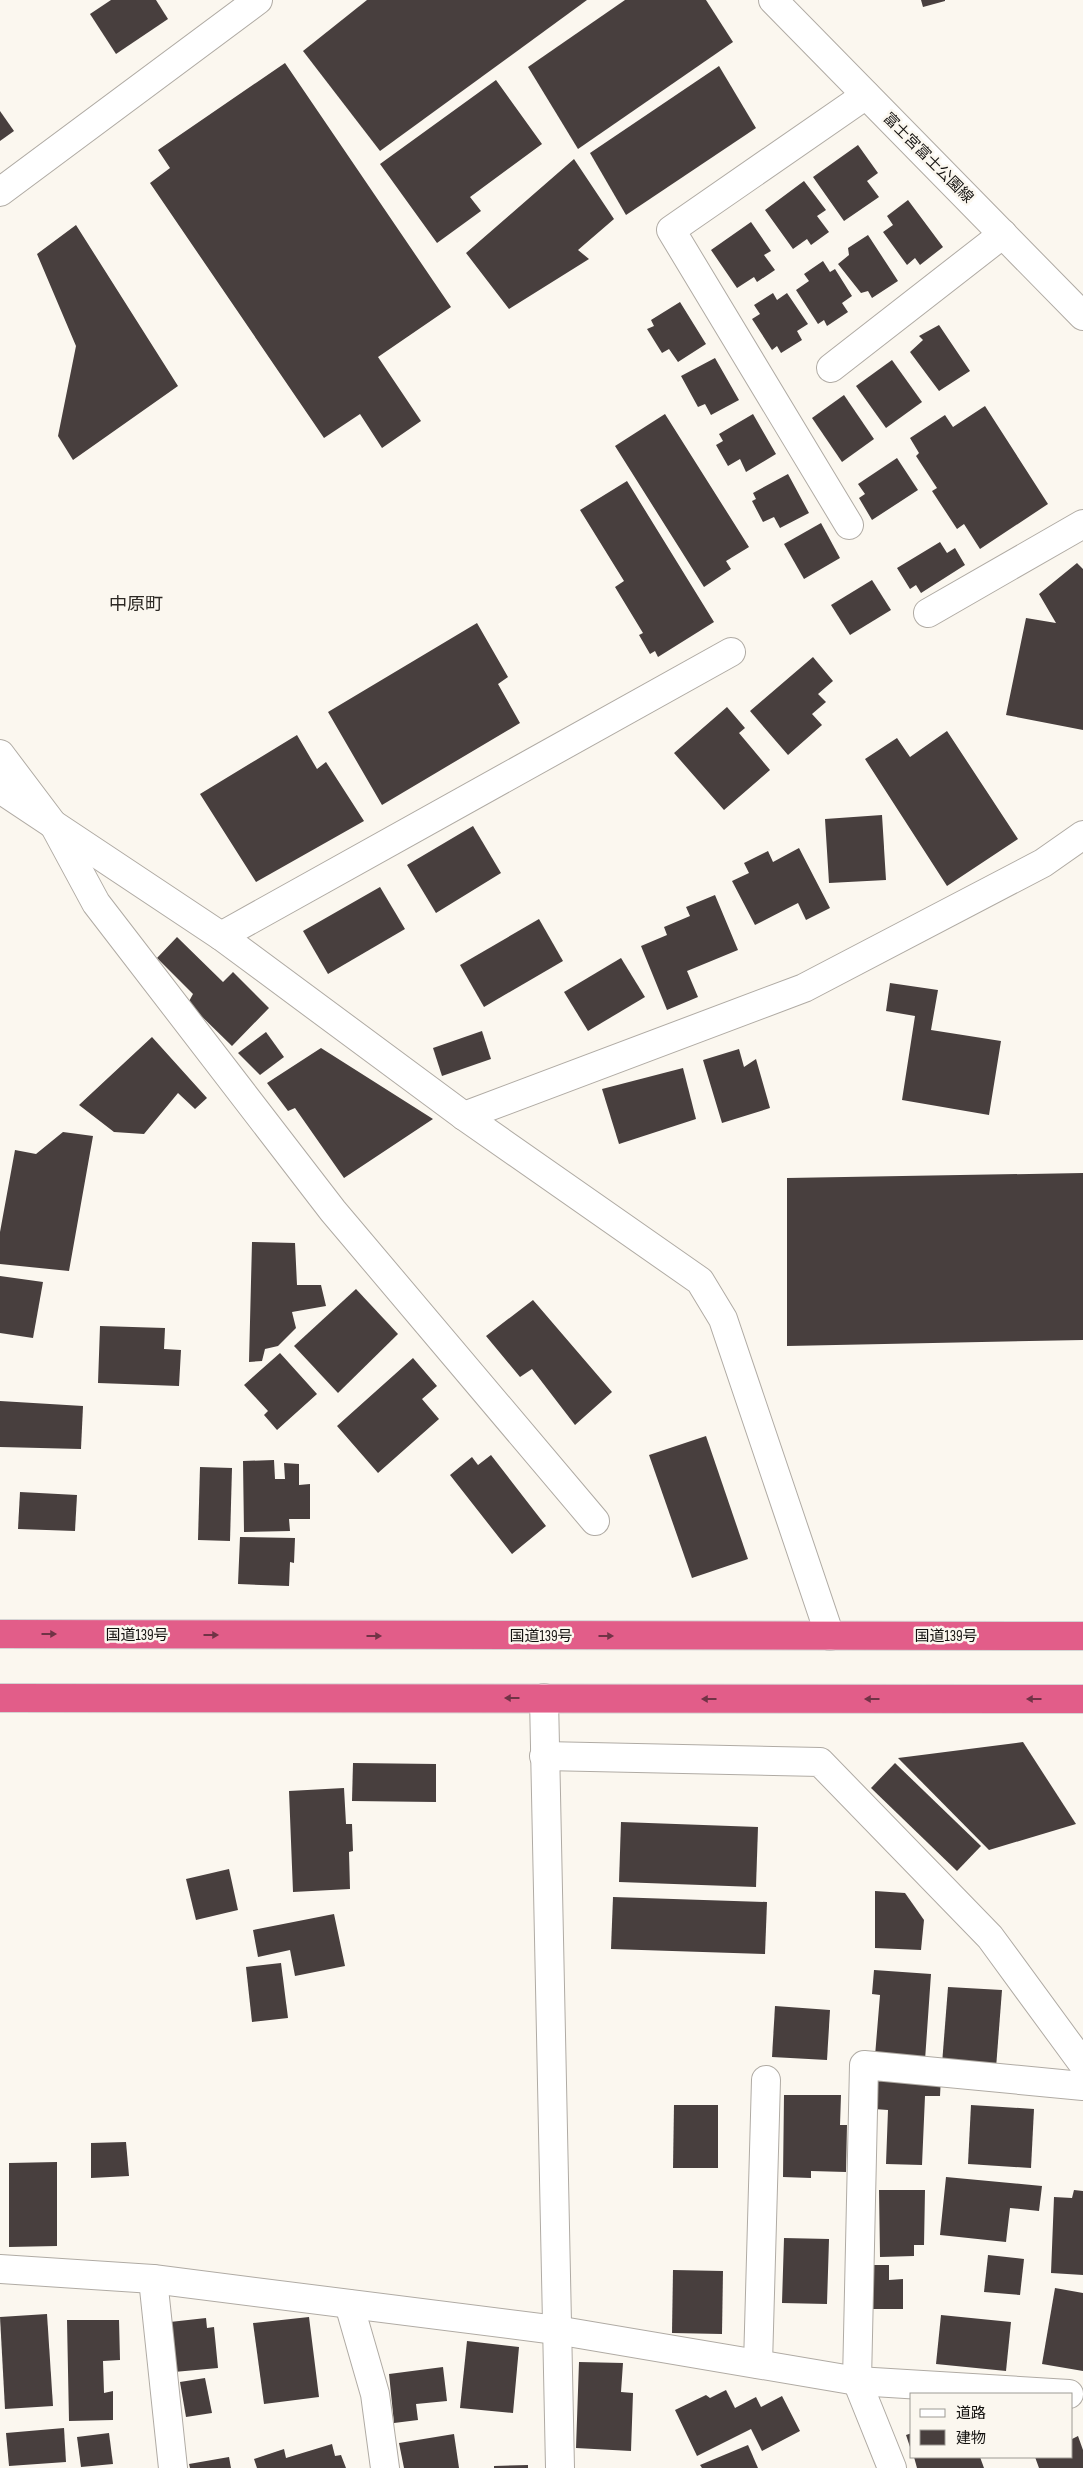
<svg xmlns="http://www.w3.org/2000/svg" width="1083" height="2468" font-family="'Sofia Sans Condensed','Noto Sans JP',sans-serif">
<style>
.building{fill:#483f3e}
.lines{fill:none;stroke-linecap:round;stroke-linejoin:round}
.street-casing{stroke:#b0aba4;stroke-width:30}
.secondary-casing{stroke:#b0aba4;stroke-width:30}
.highway-casing{stroke:#d5d4d4;stroke-width:30}
.street{stroke:#fff;stroke-width:28}
.secondary{stroke:#fff;stroke-width:28}
.highway{stroke:#e25d89;stroke-width:28}
.oneway{fill:#703346}
.labels{text-anchor:middle;dominant-baseline:central;stroke-width:5;stroke-linejoin:round;paint-order:stroke}
.street-label{font-size:15px;fill:#13110f;stroke:#fbf7ef}
.quarter-label{font-size:18px;fill:#2d2924;stroke:#fbf7ef}
</style>
<rect width="100%" height="100%" fill="#fbf7ef"/>
<g class="building">
<polygon points="111,0 156,0 168,19 116,54 90,14"/>
<polygon points="367,0 587,0 380,151 303,51"/>
<polygon points="625,0 706,0 733,42 578,149 528,67"/>
<polygon points="921,0 945,0 945,1 923,7"/>
<polygon points="285,63 451,307 378,357 421,421 382,448 360,414 324,438 150,183 170,168 158,150"/>
<polygon points="719,66 756,128 626,215 590,153"/>
<polygon points="496,80 542,144 470,197 481,211 437,243 380,164"/>
<polygon points="0,111 14,131 0,141"/>
<polygon points="858,145 878,173 867,181 879,197 844,221 813,177"/>
<polygon points="574,159 614,219 578,250 589,259 509,309 466,253"/>
<polygon points="804,181 826,210 817,216 829,232 811,245 807,239 793,249 765,210"/>
<polygon points="908,200 943,247 920,265 915,258 907,265 883,232 893,225 887,216"/>
<polygon points="751,222 771,251 764,255 775,270 757,282 754,277 737,288 711,250"/>
<polygon points="76,225 178,386 73,460 58,436 76,346 37,254"/>
<polygon points="868,235 898,281 872,298 868,291 861,293 838,264 849,255 848,248"/>
<polygon points="823,261 830,272 835,269 852,296 842,303 848,312 827,326 824,320 818,324 796,290 809,281 804,274"/>
<polygon points="773,293 777,300 787,293 808,324 797,331 802,340 781,353 777,346 772,350 752,319 760,314 754,305"/>
<polygon points="680,302 706,344 678,362 669,349 662,353 647,329 654,326 651,320"/>
<polygon points="939,325 970,371 939,391 910,352 923,340 919,336"/>
<polygon points="715,358 739,400 711,415 705,404 698,407 681,376"/>
<polygon points="892,360 922,402 886,428 856,386"/>
<polygon points="844,395 874,439 842,462 812,418"/>
<polygon points="985,406 1048,504 980,549 964,524 957,529 932,491 937,488 916,456 919,453 910,438 945,415 953,427"/>
<polygon points="665,414 749,547 726,561 731,569 704,587 615,446"/>
<polygon points="753,414 776,454 746,472 740,459 728,466 716,445 723,441 719,434"/>
<polygon points="897,458 918,490 872,520 859,498 865,494 858,484"/>
<polygon points="788,474 809,513 780,528 774,517 763,522 752,501 756,499 753,493"/>
<polygon points="627,481 714,622 658,657 655,651 650,654 639,635 643,633 615,587 624,581 580,510"/>
<polygon points="821,523 840,558 804,579 784,544"/>
<polygon points="940,542 947,553 955,548 965,565 921,593 916,585 910,589 897,568"/>
<polygon points="1077,563 1083,569 1083,730 1006,715 1026,618 1056,623 1039,594"/>
<polygon points="872,580 891,610 850,635 831,605"/>
<polygon points="477,623 508,677 498,684 520,723 382,805 328,712"/>
<polygon points="813,657 833,681 818,694 826,702 812,714 822,725 788,755 750,711"/>
<polygon points="727,707 745,728 739,733 770,770 724,810 674,753"/>
<polygon points="947,731 1018,839 947,886 865,759 897,738 910,757"/>
<polygon points="297,735 317,769 326,762 364,821 256,882 200,794"/>
<polygon points="882,815 886,880 829,883 825,819"/>
<polygon points="473,826 501,873 436,913 407,865"/>
<polygon points="799,848 830,908 806,920 798,903 755,925 732,881 749,873 744,863 768,851 773,862"/>
<polygon points="380,887 405,929 328,974 303,931"/>
<polygon points="715,895 738,950 687,971 698,997 667,1010 641,946 667,935 664,927 690,916 686,907"/>
<polygon points="539,919 563,961 484,1007 460,965"/>
<polygon points="177,937 223,982 233,972 269,1008 232,1046 188,1003 193,994 157,958"/>
<polygon points="621,958 645,997 588,1031 564,992"/>
<polygon points="890,983 938,990 931,1030 1001,1041 989,1115 902,1100 915,1016 886,1011"/>
<polygon points="482,1031 491,1059 442,1076 433,1048"/>
<polygon points="266,1032 284,1057 260,1075 238,1053"/>
<polygon points="152,1037 207,1098 195,1109 178,1093 144,1134 114,1132 79,1105"/>
<polygon points="321,1048 433,1119 344,1178 295,1108 288,1111 267,1083"/>
<polygon points="739,1049 744,1067 756,1059 770,1108 722,1123 703,1060"/>
<polygon points="683,1068 696,1119 619,1144 602,1089"/>
<polygon points="63,1132 93,1136 69,1271 0,1264 0,1232 15,1150 36,1154"/>
<polygon points="1083,1173 1083,1340 787,1346 787,1178"/>
<polygon points="252,1242 295,1243 297,1285 321,1285 326,1306 292,1312 296,1328 278,1346 265,1349 262,1361 249,1362"/>
<polygon points="0,1276 43,1282 33,1338 0,1333"/>
<polygon points="356,1289 398,1334 338,1393 294,1346"/>
<polygon points="533,1300 612,1392 575,1425 532,1369 520,1377 486,1336"/>
<polygon points="100,1326 165,1328 164,1349 181,1350 179,1386 98,1383"/>
<polygon points="280,1353 317,1394 277,1430 264,1415 268,1411 244,1385"/>
<polygon points="413,1358 437,1386 422,1399 439,1419 378,1473 337,1426"/>
<polygon points="0,1401 83,1406 81,1449 0,1447"/>
<polygon points="706,1436 748,1559 692,1578 649,1455"/>
<polygon points="491,1455 546,1526 512,1554 450,1475 472,1457 478,1465"/>
<polygon points="274,1460 275,1479 285,1479 284,1463 299,1464 299,1485 310,1484 310,1519 289,1519 290,1531 244,1532 243,1461"/>
<polygon points="200,1467 232,1468 230,1541 198,1540"/>
<polygon points="20,1492 77,1495 75,1531 18,1529"/>
<polygon points="240,1537 295,1538 294,1563 290,1562 289,1586 238,1584"/>
<polygon points="1023,1742 1076,1824 989,1850 898,1758"/>
<polygon points="353,1763 436,1764 436,1802 352,1801"/>
<polygon points="895,1763 981,1846 957,1871 871,1788"/>
<polygon points="344,1788 346,1824 352,1824 353,1851 349,1852 350,1889 293,1892 289,1791"/>
<polygon points="621,1822 758,1827 756,1887 619,1882"/>
<polygon points="229,1869 238,1910 196,1920 186,1879"/>
<polygon points="875,1891 905,1893 924,1920 921,1950 875,1948"/>
<polygon points="613,1897 767,1902 765,1954 611,1949"/>
<polygon points="334,1914 345,1966 295,1976 290,1950 258,1957 253,1930"/>
<polygon points="281,1963 288,2018 252,2022 246,1967"/>
<polygon points="874,1970 931,1974 925,2060 875,2056 880,1995 872,1994"/>
<polygon points="948,1987 1002,1990 996,2068 942,2064"/>
<polygon points="775,2006 830,2010 827,2060 772,2057"/>
<polygon points="875,2074 941,2077 940,2096 925,2096 922,2165 886,2164 888,2110 874,2109"/>
<polygon points="784,2095 841,2095 840,2125 847,2125 846,2172 811,2171 811,2178 783,2177"/>
<polygon points="674,2105 718,2105 718,2168 673,2168"/>
<polygon points="971,2105 1034,2109 1031,2168 968,2164"/>
<polygon points="126,2142 129,2176 91,2178 91,2143"/>
<polygon points="57,2162 57,2246 9,2247 9,2163"/>
<polygon points="946,2177 1042,2186 1039,2211 1010,2208 1006,2242 940,2235"/>
<polygon points="879,2190 925,2190 924,2245 914,2245 914,2256 880,2257"/>
<polygon points="1074,2190 1083,2191 1083,2275 1051,2273 1054,2197 1072,2198"/>
<polygon points="784,2238 829,2239 827,2304 782,2303"/>
<polygon points="988,2255 1024,2259 1020,2295 984,2292"/>
<polygon points="872,2265 889,2265 889,2280 903,2279 903,2309 872,2309"/>
<polygon points="673,2270 723,2271 722,2334 672,2333"/>
<polygon points="1055,2288 1083,2293 1083,2371 1042,2364"/>
<polygon points="47,2314 53,2406 5,2409 0,2317"/>
<polygon points="941,2315 1011,2322 1006,2371 936,2364"/>
<polygon points="309,2317 319,2397 264,2404 253,2323"/>
<polygon points="206,2318 207,2328 214,2327 218,2368 174,2372 170,2322"/>
<polygon points="67,2320 119,2320 120,2360 103,2361 104,2393 113,2391 113,2420 69,2421"/>
<polygon points="467,2341 519,2347 513,2413 460,2408"/>
<polygon points="579,2362 623,2363 621,2392 633,2393 631,2451 576,2448"/>
<polygon points="443,2367 447,2401 416,2404 418,2420 394,2423 389,2374"/>
<polygon points="205,2378 212,2413 186,2417 180,2382"/>
<polygon points="726,2390 735,2408 756,2397 761,2407 782,2396 800,2431 762,2451 751,2429 697,2456 675,2410 706,2395 710,2398"/>
<polygon points="64,2428 66,2462 9,2466 6,2433"/>
<polygon points="109,2433 113,2464 81,2467 77,2437"/>
<polygon points="912,2433 912,2450 911,2450 906,2435"/>
<polygon points="454,2434 459,2468 404,2468 399,2443"/>
<polygon points="1078,2436 1083,2450 1083,2468 1039,2468 1035,2457 1072,2457 1072,2439"/>
<polygon points="332,2444 335,2456 341,2455 346,2468 257,2468 254,2459 284,2449 286,2458"/>
<polygon points="748,2445 758,2468 702,2468 700,2465"/>
<polygon points="229,2457 231,2468 190,2468 189,2464"/>
<polygon points="914,2457 980,2457 984,2468 917,2468"/>
<polygon points="528,2465 528,2468 494,2468 494,2466"/>
</g>
<g class="lines">
<g class="street-casing">
<g id="street">
<polyline points="831,368 1003,234"/>
<polyline points="849,525 671,230 866,95"/>
<polyline points="928,613 1083,524"/>
<polyline points="0,754 55,827 96,903 333,1211 595,1521"/>
<polyline points="0,789 221,936 464,1116 700,1281 723,1319 830,1636"/>
<polyline points="221,936 731,652"/>
<polyline points="464,1116 804,988 1043,863 1083,835"/>
<polyline points="544,1698 560,2468"/>
<polyline points="544,1756 820,1762 990,1937 1083,2064"/>
<polyline points="0,2269 153,2279 556,2330 857,2381 1069,2394"/>
<polyline points="153,2279 173,2468"/>
<polyline points="349,2304 375,2394 385,2468"/>
<polyline points="758,2364 766,2080"/>
<polyline points="892,2468 857,2381 864,2065 1083,2086"/>
</g>
</g>
<g class="secondary-casing">
<g id="secondary">
<polyline points="773,0 1083,316"/>
<polyline points="0,192 258,0"/>
</g>
</g>
<g class="highway-casing">
<g id="highway">
<polyline points="0,1634 1083,1636"/>
<polyline points="0,1698 1083,1699"/>
</g>
</g>
<use href="#street" class="street"/>
<use href="#secondary" class="secondary"/>
<use href="#highway" class="highway"/>
</g>
<defs><path id="oneway-solid" d="M-6-.8H1V-3.2L6.5 0L1 3.2V.8H-6Z" transform="scale(1.25)"/></defs>
<g class="oneway">
<use href="#oneway-solid" transform="translate(49 1634)"/>
<use href="#oneway-solid" transform="translate(211 1635)"/>
<use href="#oneway-solid" transform="translate(374 1636)"/>
<use href="#oneway-solid" transform="translate(606 1636)"/>
<use href="#oneway-solid" transform="translate(512 1698) rotate(-180)"/>
<use href="#oneway-solid" transform="translate(709 1699) rotate(-180)"/>
<use href="#oneway-solid" transform="translate(872 1699) rotate(-180)"/>
<use href="#oneway-solid" transform="translate(1034 1699) rotate(180)"/>
</g>
<g class="labels">
<g class="street-label">
<text transform="translate(928 158) rotate(45)">富士宮富士公園線</text>
<text x="137" y="1635">国道139号</text>
<text x="541" y="1636">国道139号</text>
<text x="946" y="1636">国道139号</text>
</g>
<g class="quarter-label">
<text x="136" y="604">中原町</text>
</g>
</g>
<rect x="910" y="2393" width="162" height="65" fill="#fbf7ef" stroke="#9e9b95"/>
<rect x="920" y="2409" width="25" height="8" fill="#ffffff" stroke="#9e9b95"/>
<text x="956" y="2418" font-size="15" fill="#13110f">道路</text>
<rect x="920" y="2430" width="25" height="15" fill="#483f3e" stroke="#9e9b95"/>
<text x="956" y="2443" font-size="15" fill="#13110f">建物</text>
</svg>
